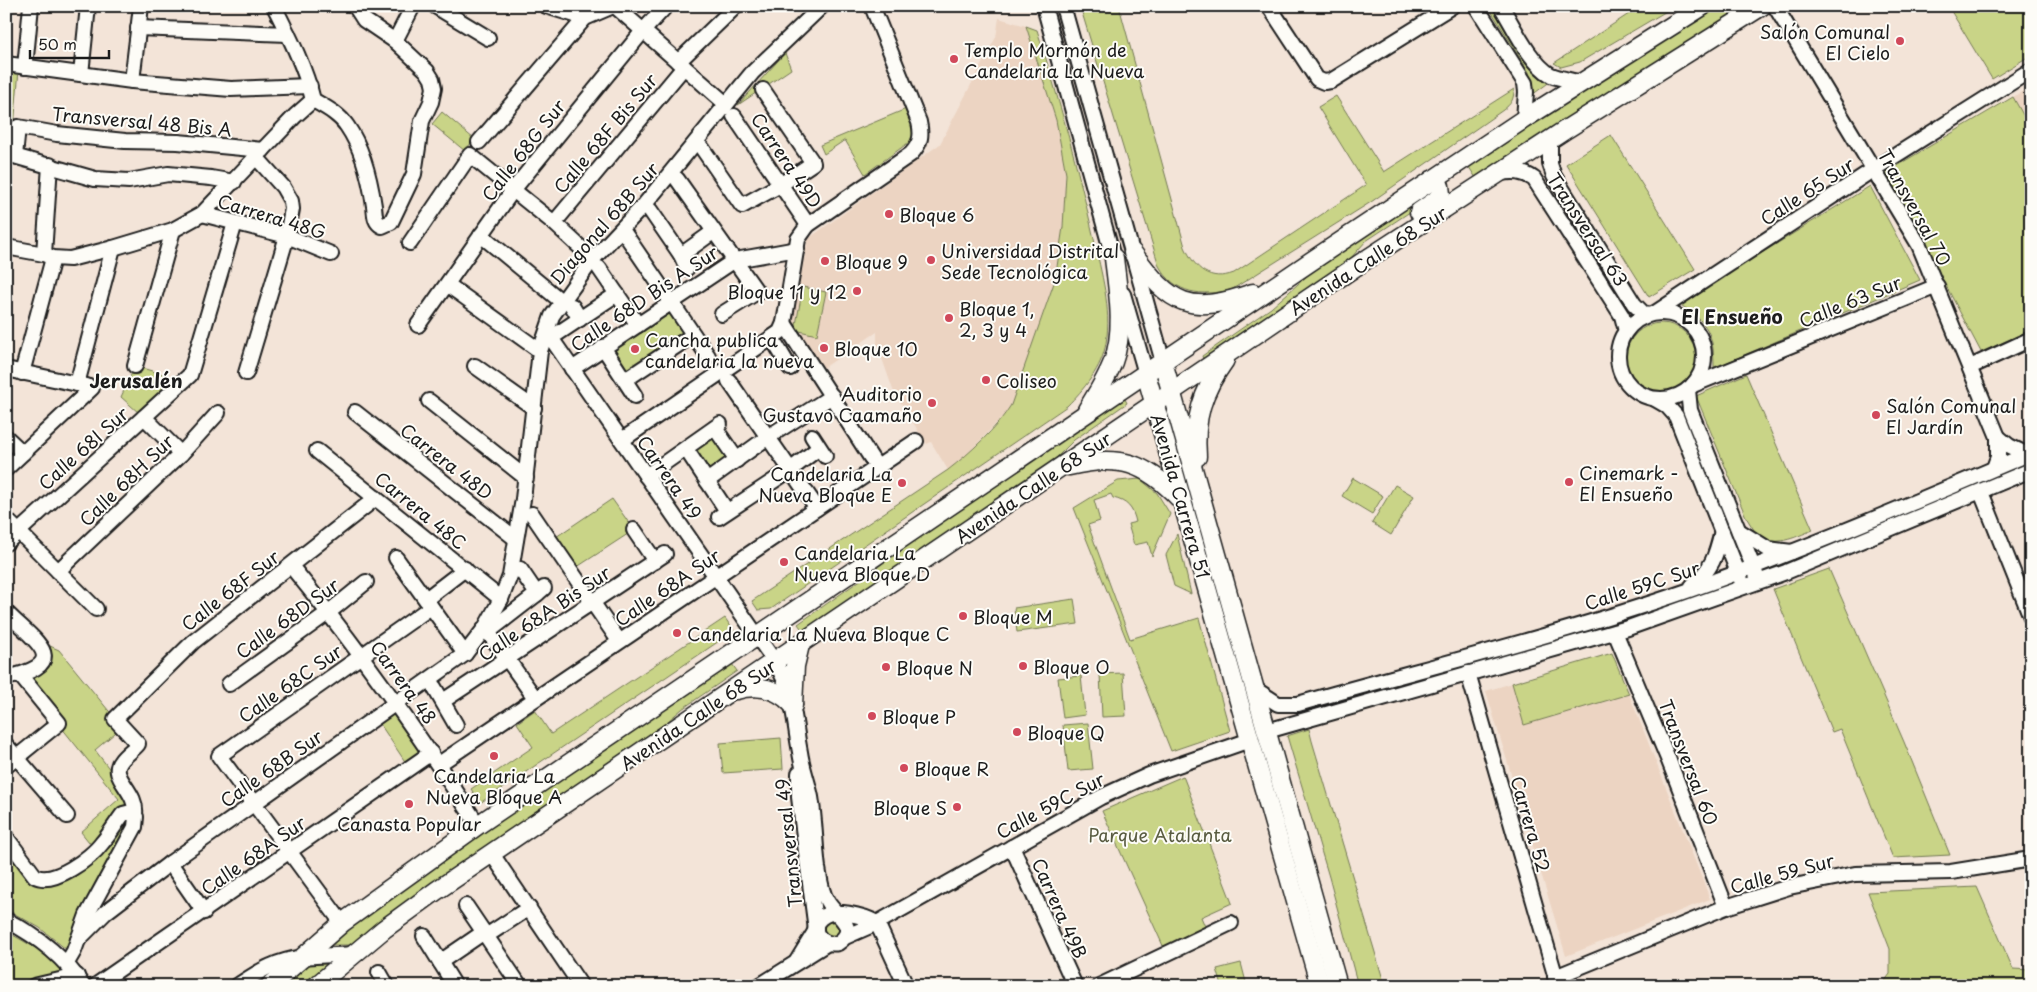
<svg xmlns="http://www.w3.org/2000/svg" width="2037" height="992" font-family="'Playpen Sans',sans-serif">
<style>
.built{fill:#ecd4c2}
.green{fill:#c9d487;stroke:#727852}
.lines{fill:none;stroke-linecap:round;stroke-linejoin:round}
.minor-casing{stroke:#1c1c1c;stroke-width:18}
.major-casing{stroke:#1c1c1c;stroke-width:21}
.minor{stroke:#fdfcf7;stroke-width:14}
.major{stroke:#fdfcf7;stroke-width:18}
.poi-dot{fill:#d1495b;stroke:#fdfcf7;stroke-width:2}
.labels{text-anchor:middle;dominant-baseline:central;stroke-width:4;stroke-linejoin:round;paint-order:stroke}
.poi-label{font-size:18px;fill:#1c1c1c;stroke:#fdfcf7;text-anchor:start}
.street-label{font-size:18px;fill:#1c1c1c;stroke:#fdfcf7}
.park-label{font-size:18px;fill:#595c41;stroke:#fdfcf7}
.neighbourhood-label{font-size:19px;font-weight:bold;fill:#1c1c1c;stroke:#fdfcf7}
</style>
<rect width="100%" height="100%" fill="#f3e4d8"/>
<filter id="ink" filterUnits="userSpaceOnUse"><feTurbulence type="fractalNoise" baseFrequency=".02" numOctaves="2"/><feDisplacementMap in="SourceGraphic" scale="10" xChannelSelector="R" yChannelSelector="G"/><feConvolveMatrix kernelMatrix="1 2 1 2 8 2 1 2 1" color-interpolation-filters="sRGB"/></filter>
<g filter="url(#ink)">
<g class="built">
<polygon points="999,18 1026,26 1056,120 1066,174 1063,227 1055,280 1011,405 1004,415 966,456 948,470 931,442 927,444 922,437 893,390 877,344 877,332 819,371 791,328 808,239 940,144 996,37"/>
<polygon points="2031,86 2031,129 2013,97"/>
<polygon points="1512,683 1524,725 1629,694 1710,899 1566,956 1486,691"/>
</g>
<g class="green">
<path d="M1080,6H1119L1185,247C1195,269 1210,282 1234,273L1366,185L1318,107L1336,96L1384,172L1514,89C1514,100 1511,104 1503,110L1371,202L1231,290C1201,296 1176,295 1159,266Z"/>
<polygon points="1488,6 1494,6 1533,70 1551,81 1532,95 1529,72"/>
<polygon points="1641,6 1675,6 1580,62 1561,67 1554,63"/>
<polygon points="1714,6 1746,6 1633,76 1476,178 1467,164"/>
<polygon points="1948,6 2028,6 2031,8 2031,55 1992,79"/>
<path d="M1026,26L1037,30C1059,99 1078,168 1094,239C1101,273 1112,308 1106,343C1102,368 1084,389 1067,406L771,609L758,610L752,601L948,470C970,453 997,428 1011,405L1055,280L1063,227L1066,174L1056,120Z"/>
<polygon points="785,53 791,69 738,105"/>
<polygon points="6,68 19,70 12,149 6,148"/>
<polygon points="2013,97 2031,129 2031,330 1981,352 1886,172"/>
<polygon points="906,109 913,123 913,138 908,143 865,174 845,140 824,154 820,145"/>
<polygon points="442,112 474,139 465,151 432,124"/>
<polygon points="1611,135 1695,269 1649,297 1566,164"/>
<path d="M1870,186L1920,280L1714,368C1714,334 1708,322 1679,304Z"/>
<polygon points="1427,192 1431,198 1366,241 1342,268 1204,362 1202,356 1271,308 1325,260"/>
<polygon points="803,287 826,292 817,335 795,330"/>
<polygon points="671,305 690,334 626,377 607,348"/>
<circle cx="1661" cy="358" r="35"/>
<polygon points="135,366 176,378 139,413 121,397"/>
<path d="M1746,374L1813,530C1795,537 1774,549 1757,534C1753,529 1749,522 1746,517L1696,396Z"/>
<polygon points="1124,397 1127,403 1074,440 1046,468 804,632 798,624 869,574 907,544"/>
<polygon points="715,428 737,460 707,481 686,449"/>
<polygon points="1353,478 1383,496 1372,514 1342,496"/>
<path d="M1140,479L1157,493L1170,514L1152,556L1148,542L1134,545L1128,524L1136,522C1133,508 1127,501 1113,498L1111,494L1094,500L1100,521L1088,525L1130,639L1199,618L1230,731L1171,751L1074,508L1118,481Z"/>
<polygon points="1395,485 1414,496 1391,535 1372,523"/>
<polygon points="612,499 634,530 571,571 550,541"/>
<polygon points="1177,534 1191,594 1174,586 1166,555"/>
<polygon points="1829,569 1904,742 1950,855 1893,858 1840,729 1832,732 1773,589"/>
<polygon points="1074,599 1078,624 1017,632 1014,608"/>
<polygon points="725,618 734,631 480,803 471,789 533,747 517,723 535,710 551,734"/>
<path d="M50,646L59,650L122,727L95,750L124,788L129,805L112,817L93,847L81,832L119,799L24,681C42,674 52,666 50,646Z"/>
<polygon points="1612,653 1629,694 1524,725 1512,683"/>
<path d="M732,664L737,671L682,709L654,733L352,945H328C456,843 596,755 732,664Z"/>
<polygon points="1123,673 1126,716 1102,717 1100,674"/>
<polygon points="1081,676 1085,715 1063,718 1058,678"/>
<polygon points="393,714 420,753 406,763 380,724"/>
<polygon points="1088,723 1093,769 1068,771 1063,725"/>
<polygon points="1309,729 1312,741 1385,986 1358,986 1329,877 1287,736"/>
<polygon points="781,738 783,769 723,773 720,743"/>
<polygon points="1183,776 1232,903 1201,917 1206,929 1164,948 1102,811"/>
<polygon points="124,821 127,821 129,824 102,878 81,912 67,950 40,928 6,909 6,848 36,881 42,885 58,883 93,859"/>
<polygon points="1977,887 2013,969 2031,970 2031,986 1881,986 1890,974 1890,949 1868,892"/>
<polygon points="819,919 844,920 838,943 816,930"/>
<polygon points="6,931 39,950 66,971 32,981 24,986 6,986"/>
<polygon points="330,962 303,986 281,986 305,964"/>
<polygon points="1241,963 1247,986 1222,986 1217,969"/>
</g>
<g class="lines">
<g class="minor-casing">
<g id="minor">
<path d="M274,6C289,36 305,67 313,100C325,107 339,114 347,126C363,149 370,179 374,206C375,214 374,222 382,226L391,222L414,174L422,121L431,102L434,88L432,79L427,71L395,41L364,20L355,6"/>
<polyline points="435,6 488,38"/>
<polyline points="546,6 585,18"/>
<polyline points="615,6 726,104"/>
<polyline points="1044,6 1116,268"/>
<polyline points="1063,6 1163,362"/>
<polyline points="1269,6 1317,79 1324,82 1331,81 1452,6"/>
<polyline points="1476,6 1525,83 1526,92 1524,119"/>
<path d="M1501,6C1514,27 1530,63 1551,75C1560,79 1572,80 1582,83"/>
<polyline points="1775,6 1919,245 1998,437 1998,457 1994,468"/>
<polyline points="138,28 288,34"/>
<polyline points="395,41 413,6"/>
<polyline points="678,62 736,6"/>
<polyline points="6,64 132,81 231,89 310,86"/>
<polyline points="25,67 31,6"/>
<polyline points="81,74 88,6"/>
<polyline points="132,81 141,6"/>
<polyline points="734,116 808,225"/>
<polyline points="1550,140 1550,164 1554,176 1634,304 1645,315"/>
<polyline points="479,142 585,18 613,6"/>
<polyline points="702,148 742,206 780,185 813,163 763,90"/>
<polyline points="7,154 95,179 129,181 168,174 211,178 234,182"/>
<polyline points="15,156 18,127 57,134 125,141 178,142 263,150"/>
<path d="M1500,173C1513,171 1523,171 1534,179L1615,305L1622,316L1626,331"/>
<polyline points="677,179 757,292 722,314"/>
<polyline points="650,210 681,255 687,268"/>
<polyline points="202,214 287,236 331,254"/>
<polyline points="554,223 684,67"/>
<polyline points="625,234 708,356"/>
<polyline points="481,235 561,301"/>
<polyline points="410,243 470,155 554,223 593,259"/>
<polyline points="6,247 44,254 53,258 70,259 113,248 173,230 202,214 295,116 313,100"/>
<polyline points="44,254 50,165"/>
<polyline points="681,255 713,232"/>
<polyline points="599,268 638,325"/>
<polyline points="448,285 540,351"/>
<path d="M617,294L551,338L775,662C795,694 793,717 800,752C802,767 808,782 811,797C815,820 815,845 818,868C820,879 821,892 827,901C834,915 861,927 838,943C823,947 807,930 821,918C833,907 864,916 877,923"/>
<polyline points="1123,294 1146,374"/>
<polyline points="572,306 580,319"/>
<circle cx="1661" cy="356" r="43"/>
<polyline points="1655,313 1874,169 2031,70"/>
<polyline points="784,323 877,467"/>
<polyline points="418,325 513,190 643,31 666,6"/>
<polyline points="772,338 790,368"/>
<polyline points="603,347 635,396"/>
<polyline points="135,366 173,230"/>
<polyline points="475,366 534,408"/>
<polyline points="1970,367 2031,339"/>
<polyline points="6,369 87,386"/>
<polyline points="572,369 735,260 797,249"/>
<polyline points="22,373 53,258"/>
<polyline points="246,373 287,236 292,209 291,201 283,187 256,157"/>
<polyline points="625,380 693,335"/>
<polyline points="729,381 817,508"/>
<polyline points="77,384 113,248"/>
<polyline points="1693,385 1937,286"/>
<polyline points="1688,390 1690,410 1756,574"/>
<polyline points="1655,399 1667,406 1676,416 1741,580"/>
<polyline points="429,401 526,478"/>
<polyline points="355,412 516,539"/>
<polyline points="144,417 181,454"/>
<polyline points="715,428 737,460"/>
<polyline points="812,436 825,456"/>
<polyline points="6,437 23,453"/>
<polyline points="1998,437 2009,446 2026,454"/>
<path d="M622,440L780,332L784,323L798,239L808,225L911,154C921,143 922,135 919,122L872,6"/>
<polyline points="686,449 727,511"/>
<polyline points="317,451 501,599"/>
<polyline points="6,469 92,388"/>
<polyline points="646,476 720,424"/>
<polyline points="707,481 768,437 832,396"/>
<polyline points="1981,492 2031,617"/>
<polyline points="532,514 619,641"/>
<polyline points="719,517 790,470 819,448"/>
<polyline points="6,519 96,609"/>
<polyline points="634,530 655,561"/>
<polyline points="1739,531 1768,549 1792,552"/>
<polyline points="6,543 190,375 235,223"/>
<polyline points="396,558 465,654"/>
<path d="M291,566C359,649 420,736 478,825"/>
<polyline points="520,569 537,594 544,588"/>
<polyline points="58,571 181,454 218,413"/>
<path d="M1692,586C1712,569 1716,556 1722,531"/>
<polyline points="426,599 465,569"/>
<path d="M6,612C34,641 75,663 6,678"/>
<polyline points="1615,632 1669,761 1726,907"/>
<polyline points="1468,673 1558,985"/>
<polyline points="229,684 329,612 366,582"/>
<polyline points="434,687 456,725"/>
<path d="M1255,689L1278,704H1298C1428,667 1560,635 1687,591C1804,550 1917,501 2031,453"/>
<polyline points="535,698 488,632 537,594"/>
<polyline points="443,701 665,554"/>
<polyline points="1267,731 1628,628 1786,572 2031,470"/>
<polyline points="6,745 67,816"/>
<polyline points="439,764 916,441"/>
<polyline points="6,766 59,723 20,675"/>
<polyline points="799,773 799,797 816,930"/>
<path d="M135,814C138,791 108,777 121,761C125,755 133,750 138,744L115,719L193,642L376,498"/>
<path d="M6,837L35,876C53,886 91,858 102,843C110,834 116,823 123,814L131,812L136,817L135,827L87,915L74,951L67,963"/>
<polyline points="1012,847 1075,986"/>
<polyline points="492,854 581,986"/>
<polyline points="170,863 204,912"/>
<polyline points="466,906 520,986"/>
<path d="M6,920C37,936 64,956 83,986"/>
<polyline points="342,923 219,756 431,607"/>
<polyline points="877,923 906,986"/>
<polyline points="424,936 455,986"/>
<polyline points="486,936 529,908"/>
<polyline points="845,937 877,923 1101,797 1149,775 1250,740"/>
<polyline points="78,940 106,912 170,863 465,654 485,628 501,599 510,576 523,499 540,351 552,316 593,259 645,204 752,73 822,6"/>
<polyline points="797,961 816,930"/>
<polyline points="440,962 484,932"/>
<polyline points="379,972 387,986"/>
<polyline points="1555,977 1726,907 1789,887 1855,874 1951,872 2031,859"/>
<polyline points="34,986 77,976"/>
<polyline points="95,986 431,753"/>
<path d="M237,986C248,979 259,971 271,966C296,954 327,956 354,954"/>
<polyline points="759,986 826,944"/>
<polyline points="1099,986 1231,923"/>
</g>
</g>
<g class="major-casing">
<g id="major">
<polyline points="1419,212 1435,201 1441,194 1440,186 1432,180"/>
<path d="M1133,253C1171,306 1190,315 1253,293"/>
<polyline points="1163,362 1338,986"/>
<polyline points="1146,374 1320,986"/>
<path d="M1087,410C1096,395 1106,380 1113,362C1125,330 1118,292 1114,258"/>
<path d="M1197,457C1194,418 1202,392 1225,360"/>
<path d="M1069,466C1119,454 1145,462 1180,499"/>
<path d="M736,690C758,684 778,688 793,705"/>
<polyline points="793,705 795,666 800,645"/>
<polyline points="270,986 342,923 478,825 1310,262 1524,119 1703,6"/>
<polyline points="316,986 384,929 436,891 1361,263 1565,130 1762,6"/>
</g>
</g>
<use href="#minor" class="minor"/>
<use href="#major" class="major"/>
</g>
</g>
<g class="poi-dot">
<circle cx="1900" cy="41" r="5"/>
<circle cx="954" cy="59" r="5"/>
<circle cx="889" cy="214" r="5"/>
<circle cx="931" cy="260" r="5"/>
<circle cx="825" cy="261" r="5"/>
<circle cx="857" cy="291" r="5"/>
<circle cx="949" cy="318" r="5"/>
<circle cx="824" cy="348" r="5"/>
<circle cx="635" cy="349" r="5"/>
<circle cx="986" cy="380" r="5"/>
<circle cx="932" cy="403" r="5"/>
<circle cx="1876" cy="415" r="5"/>
<circle cx="1569" cy="482" r="5"/>
<circle cx="902" cy="483" r="5"/>
<circle cx="784" cy="562" r="5"/>
<circle cx="963" cy="616" r="5"/>
<circle cx="677" cy="633" r="5"/>
<circle cx="1023" cy="666" r="5"/>
<circle cx="886" cy="667" r="5"/>
<circle cx="872" cy="716" r="5"/>
<circle cx="1017" cy="732" r="5"/>
<circle cx="494" cy="756" r="5"/>
<circle cx="904" cy="768" r="5"/>
<circle cx="409" cy="804" r="5"/>
<circle cx="957" cy="807" r="5"/>
</g>
<g class="labels">
<g class="poi-label">
<text x="1890" y="31" text-anchor="end">Salón Comunal<tspan x="1890" dy="21">El Cielo</tspan></text>
<text x="964" y="49">Templo Mormón de<tspan x="964" dy="21">Candelaria La Nueva</tspan></text>
<text x="899" y="214">Bloque 6</text>
<text x="941" y="250">Universidad Distrital<tspan x="941" dy="21">Sede Tecnológica</tspan></text>
<text x="835" y="261">Bloque 9</text>
<text x="847" y="291" text-anchor="end">Bloque 11 y 12</text>
<text x="959" y="308">Bloque 1,<tspan x="959" dy="21">2, 3 y 4</tspan></text>
<text x="645" y="339">Cancha publica<tspan x="645" dy="21">candelaria la nueva</tspan></text>
<text x="834" y="348">Bloque 10</text>
<text x="996" y="380">Coliseo</text>
<text x="922" y="393" text-anchor="end">Auditorio<tspan x="922" dy="21">Gustavo Caamaño</tspan></text>
<text x="1886" y="405">Salón Comunal<tspan x="1886" dy="21">El Jardín</tspan></text>
<text x="1579" y="472">Cinemark -<tspan x="1579" dy="21">El Ensueño</tspan></text>
<text x="892" y="473" text-anchor="end">Candelaria La<tspan x="892" dy="21">Nueva Bloque E</tspan></text>
<text x="794" y="552">Candelaria La<tspan x="794" dy="21">Nueva Bloque D</tspan></text>
<text x="973" y="616">Bloque M</text>
<text x="687" y="633">Candelaria La Nueva Bloque C</text>
<text x="1033" y="666">Bloque O</text>
<text x="896" y="667">Bloque N</text>
<text x="882" y="716">Bloque P</text>
<text x="1027" y="732">Bloque Q</text>
<text x="914" y="768">Bloque R</text>
<text x="494" y="775" text-anchor="middle">Candelaria La<tspan x="494" dy="21">Nueva Bloque A</tspan></text>
<text x="947" y="807" text-anchor="end">Bloque S</text>
<text x="409" y="823" text-anchor="middle">Canasta Popular</text>
</g>
<g class="street-label">
<text transform="translate(142 121) rotate(5)">Transversal 48 Bis A</text>
<text transform="translate(605 133) rotate(-50)">Calle 68F Bis Sur</text>
<text transform="translate(523 150) rotate(-52)">Calle 68G Sur</text>
<text transform="translate(787 160) rotate(56)">Carrera 49D</text>
<text transform="translate(1807 191) rotate(-33)">Calle 65 Sur</text>
<text transform="translate(1915 207) rotate(61)">Transversal 70</text>
<text transform="translate(272 216) rotate(17)">Carrera 48G</text>
<text transform="translate(604 223) rotate(-49)">Diagonal 68B Sur</text>
<text transform="translate(1588 229) rotate(57)">Transversal 63</text>
<text transform="translate(1368 260) rotate(-33)">Avenida Calle 68 Sur</text>
<text transform="translate(644 298) rotate(-34)">Calle 68D Bis A Sur</text>
<text transform="translate(1850 301) rotate(-22)">Calle 63 Sur</text>
<text transform="translate(83 448) rotate(-42)">Calle 68I Sur</text>
<text transform="translate(447 461) rotate(38)">Carrera 48D</text>
<text transform="translate(670 477) rotate(55)">Carrera 49</text>
<text transform="translate(126 480) rotate(-44)">Calle 68H Sur</text>
<text transform="translate(1033 487) rotate(-34)">Avenida Calle 68 Sur</text>
<text transform="translate(1181 496) rotate(74)">Avenida Carrera 51</text>
<text transform="translate(421 510) rotate(39)">Carrera 48C</text>
<text transform="translate(1642 585) rotate(-18)">Calle 59C Sur</text>
<text transform="translate(667 587) rotate(-34)">Calle 68A Sur</text>
<text transform="translate(230 590) rotate(-38)">Calle 68F Sur</text>
<text transform="translate(544 613) rotate(-34)">Calle 68A Bis Sur</text>
<text transform="translate(287 618) rotate(-36)">Calle 68D Sur</text>
<text transform="translate(404 682) rotate(54)">Carrera 48</text>
<text transform="translate(290 683) rotate(-35)">Calle 68C Sur</text>
<text transform="translate(698 714) rotate(-34)">Avenida Calle 68 Sur</text>
<text transform="translate(1689 762) rotate(69)">Transversal 60</text>
<text transform="translate(271 768) rotate(-35)">Calle 68B Sur</text>
<text transform="translate(1050 805) rotate(-28)">Calle 59C Sur</text>
<text transform="translate(1531 824) rotate(74)">Carrera 52</text>
<text transform="translate(788 843) rotate(-96)">Transversal 49</text>
<text transform="translate(253 855) rotate(-35)">Calle 68A Sur</text>
<text transform="translate(1782 873) rotate(-15)">Calle 59 Sur</text>
<text transform="translate(1060 908) rotate(66)">Carrera 49B</text>
</g>
<g class="park-label">
<text x="1160" y="834">Parque Atalanta</text>
</g>
<g class="neighbourhood-label">
<text x="1732" y="316">El Ensueño</text>
<text x="136" y="380">Jerusalén</text>
</g>
</g>
<rect width="2037" height="992" fill="none" stroke="#fdfcf7" stroke-width="25"/>
<rect x="12" y="12" width="2012" height="967" fill="none" stroke="#1c1c1c" stroke-width="2" filter="url(#ink)"/>
<path d="M30 50v8h79v-8" fill="none" stroke="#1c1c1c" stroke-width="2.5"/>
<text x="38" y="50" font-size="15" fill="#1c1c1c" stroke="#fdfcf7" stroke-width="4" paint-order="stroke">50 m</text>
</svg>
